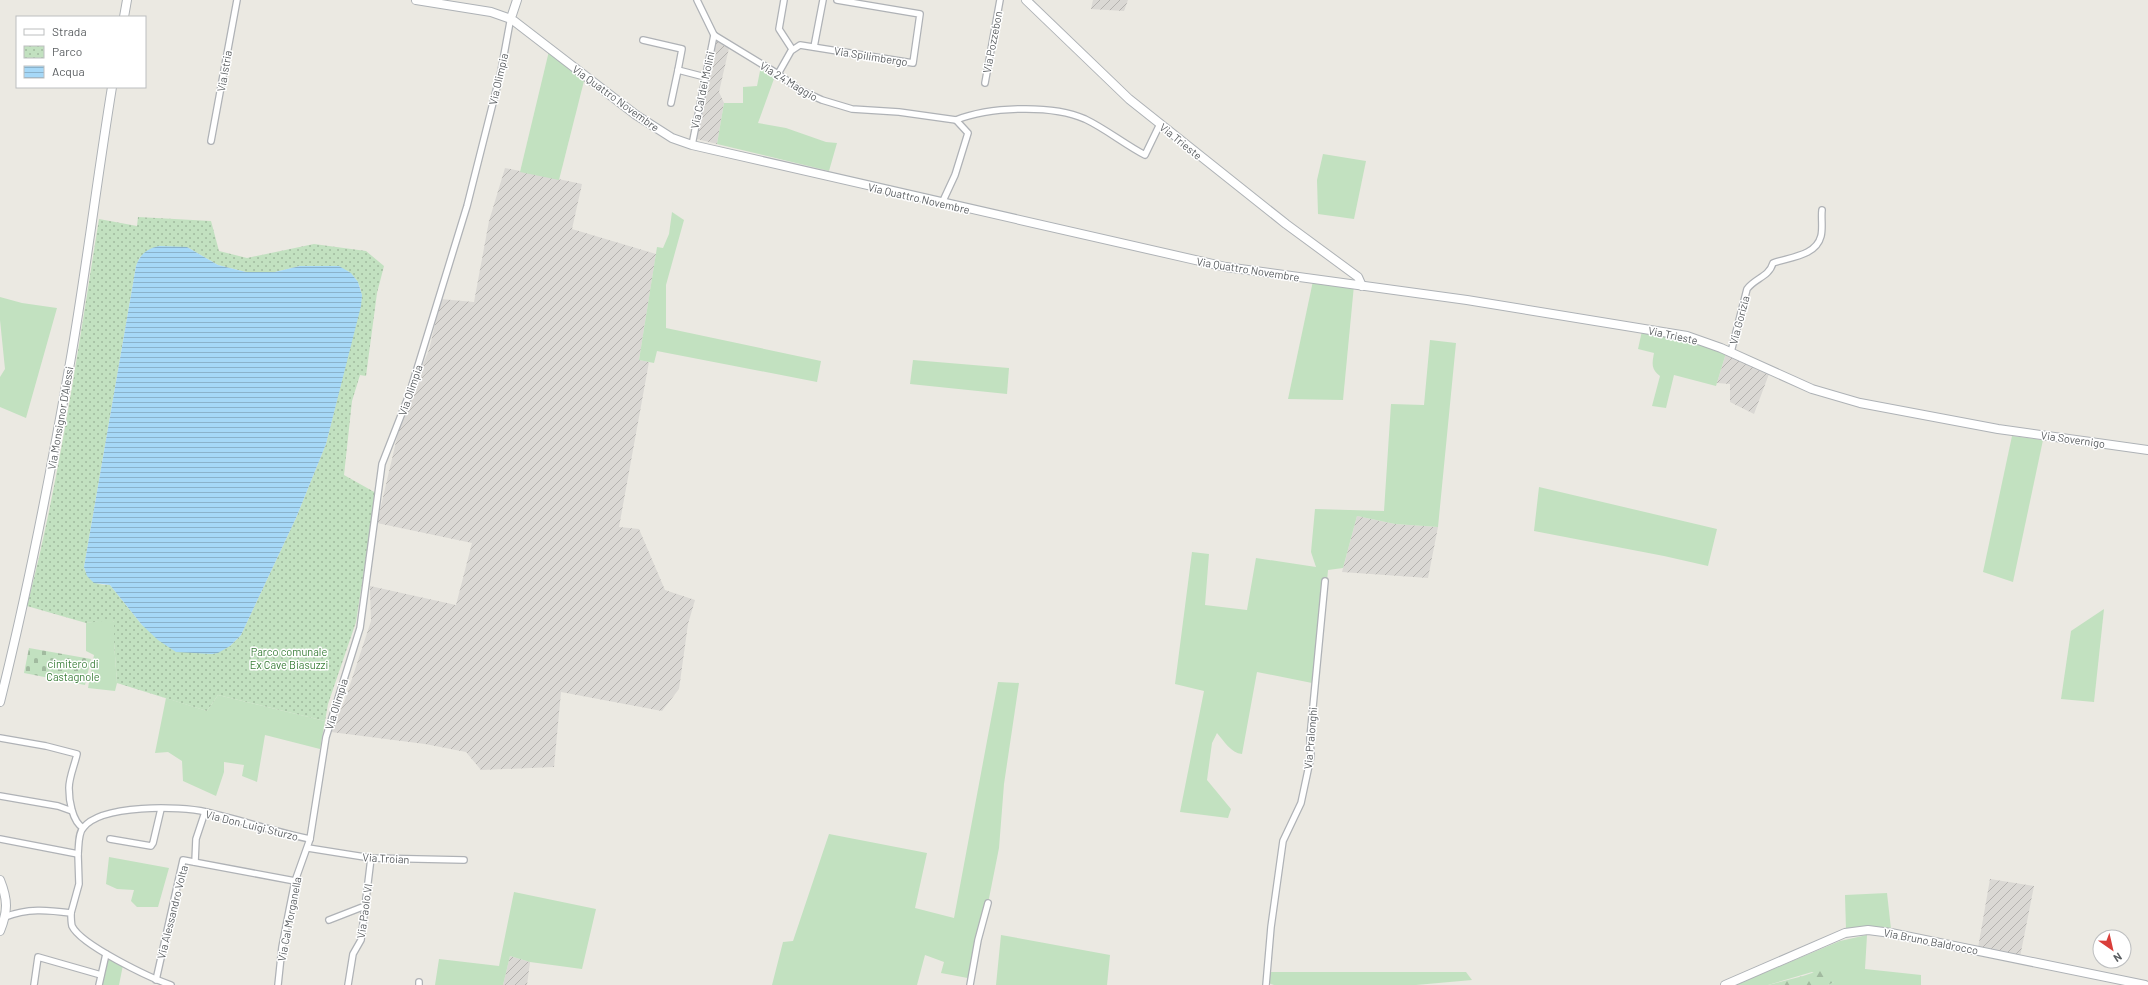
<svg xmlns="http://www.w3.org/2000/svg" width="2148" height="985" font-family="Barlow,sans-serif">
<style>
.industrial{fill:url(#industrial-furrows)}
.green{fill:#c2e1c0}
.forest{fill:url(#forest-firs)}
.cemetery{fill:url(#cemetery-stones)}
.park{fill:url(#park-dots);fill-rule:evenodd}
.water{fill:url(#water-rules)}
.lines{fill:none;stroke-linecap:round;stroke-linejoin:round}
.street-casing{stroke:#afb2b6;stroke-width:8}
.secondary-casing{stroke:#aeb2b6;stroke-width:10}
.street{stroke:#fff;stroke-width:5.5}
.secondary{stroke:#fff;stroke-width:8}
.labels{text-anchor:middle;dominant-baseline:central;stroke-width:3;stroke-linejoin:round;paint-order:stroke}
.street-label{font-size:11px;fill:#5a5e61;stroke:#fff}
.park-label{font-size:11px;fill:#3c7f3b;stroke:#fff}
</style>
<defs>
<pattern id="industrial-furrows" width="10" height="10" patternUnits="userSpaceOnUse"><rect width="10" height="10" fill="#dad8d4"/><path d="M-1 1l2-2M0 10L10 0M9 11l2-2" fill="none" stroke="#b4b2af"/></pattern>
<pattern id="forest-firs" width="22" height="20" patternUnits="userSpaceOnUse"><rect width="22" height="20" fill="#c2e1c0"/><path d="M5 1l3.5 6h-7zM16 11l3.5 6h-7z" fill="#a1ba9f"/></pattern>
<pattern id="cemetery-stones" width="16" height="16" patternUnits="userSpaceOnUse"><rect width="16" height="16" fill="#c2e1c0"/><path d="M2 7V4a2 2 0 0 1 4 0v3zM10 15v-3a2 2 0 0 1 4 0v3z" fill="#a1ba9f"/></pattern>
<pattern id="park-dots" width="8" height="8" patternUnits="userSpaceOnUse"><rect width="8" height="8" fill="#c2e1c0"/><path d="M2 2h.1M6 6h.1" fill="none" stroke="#a1ba9f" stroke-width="1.8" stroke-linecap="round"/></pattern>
<pattern id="water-rules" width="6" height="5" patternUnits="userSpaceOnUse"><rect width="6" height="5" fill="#a6d8f7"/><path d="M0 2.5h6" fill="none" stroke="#8ab2cb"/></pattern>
</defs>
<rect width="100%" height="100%" fill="#ebe9e2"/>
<g class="industrial">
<polygon points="1093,0 1128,0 1124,11 1091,9"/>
<polygon points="714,40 729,48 719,92 724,103 717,144 697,139"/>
<polygon points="505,168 582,184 572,229 656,254 639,360 649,362 619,527 639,529 665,590 695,600 688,624 679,689 662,711 561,692 554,767 481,770 466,752 425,744 331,732 345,700 371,621 370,586 456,605 472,543 377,523 398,433 407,402 429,350 441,299 474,302 489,221"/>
<polygon points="1726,353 1769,374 1754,414 1730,402 1730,384 1717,383"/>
<polygon points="1357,516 1395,524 1438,527 1428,578 1342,572"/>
<polygon points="1990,879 2034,886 2020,957 1978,948"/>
<polygon points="510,956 530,962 527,985 503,985"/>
</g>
<g class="green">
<polygon points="549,51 585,77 559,180 520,172"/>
<polygon points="761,66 775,76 758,123 786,128 826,142 837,143 829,171 717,144 724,103 743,103 743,87 757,86"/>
<polygon points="1323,154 1366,161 1354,219 1318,214 1317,180"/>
<polygon points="672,212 684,220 666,285 666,328 821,361 817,382 657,351 654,363 639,360 657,247 663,248 669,234"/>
<polygon points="1313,281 1354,285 1343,400 1288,399"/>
<polygon points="0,297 22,303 57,308 26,418 0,407 0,377 5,369 0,320"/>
<path d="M1642,331L1680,337L1726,353L1716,386L1674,375L1666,408L1652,406L1660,376C1651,369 1652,364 1654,353L1638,349Z"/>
<path d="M1430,340L1456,343L1438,527L1395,524L1357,516L1343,568L1328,570L1317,684L1257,672L1242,754C1231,753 1224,741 1217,733L1212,743L1207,780L1231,809L1228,818L1180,812L1204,691L1175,684L1192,552L1209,554L1205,605L1247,610L1256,558L1316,567L1311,552L1315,509L1384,511L1391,404L1424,405Z"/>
<polygon points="913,360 1009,368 1007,394 910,384"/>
<polygon points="2012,436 2043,440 2013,582 1983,572"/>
<polygon points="1539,487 1717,529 1708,566 1664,556 1534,531"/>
<polygon points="2104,609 2094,702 2061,699 2071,631"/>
<polygon points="111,619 114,622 114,642 117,683 115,691 88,688 94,655 86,651 86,623"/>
<polygon points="998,682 1019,683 1004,784 999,848 973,979 941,973 944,962 925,955 917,985 772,985 783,942 793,941 829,834 927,853 915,908 954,918"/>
<polygon points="218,695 325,721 320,749 265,735 257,782 242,776 244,765 224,762 224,772 216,796 183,781 182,761 168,752 155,753 166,698 207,711"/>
<polygon points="109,857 169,868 158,907 137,907 131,901 134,890 117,889 106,884"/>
<polygon points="514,892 596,909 582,969 530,962 510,956 503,985 435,985 439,959 499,966"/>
<polygon points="1887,893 1891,929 1846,930 1845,895"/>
<polygon points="1001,935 1110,955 1107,985 996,985"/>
<polygon points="1867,935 1865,969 1921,975 1921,985 1828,985 1834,982 1812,972 1768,985 1735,985 1840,941"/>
<polygon points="106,954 123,965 119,985 96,985"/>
<polygon points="1270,972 1466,972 1472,980 1416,985 1274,985 1268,983"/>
</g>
<polygon class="forest" points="1827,968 1833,969 1836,976 1834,982 1828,985 1768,985 1803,976"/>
<polygon class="cemetery" points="29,648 91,659 85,685 24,673"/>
<path class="park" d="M138,217L211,221L219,251L247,258L314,244L366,251L384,266L377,293L366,376L360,375L352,401L344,475L376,493L356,622L328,704L325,721L218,695L207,711L117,683L114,642V622L111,620L86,623L27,606C60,479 78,349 99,219L137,226ZM155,247H187L218,265L246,272H275L300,266L348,271C358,279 363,289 361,302L326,444L296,518L241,635L230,646L212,654L142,625L110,585C97,586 87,580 84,567L136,266L140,257Z"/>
<path class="water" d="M160,246L187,247L218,265L246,272H275L300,266H339L351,273L358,282L362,295L361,306L326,444L296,518L241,635L230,646L218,653L212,654L176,652L158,640L142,625L110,585L94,583L87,576L84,567L136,266C140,254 148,248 160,246Z"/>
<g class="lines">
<g class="street-casing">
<g id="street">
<polyline points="697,0 714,35 778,74 800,90 822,100 852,109 899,112 956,120 968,133 955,175 942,203"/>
<polyline points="784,0 779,29 792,49"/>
<polyline points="643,40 682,49 678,70 705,77"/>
<polyline points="814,47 823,0"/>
<polyline points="778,74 791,51 800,45 913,63 920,14 837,0"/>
<polyline points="985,83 1000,0"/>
<polyline points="671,103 678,70"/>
<path d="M956,120C989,107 1051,104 1085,119C1106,129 1124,144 1145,155L1160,124"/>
<polyline points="211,141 237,0"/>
<polyline points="692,145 714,35"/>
<path d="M1731,352L1747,289C1755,278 1769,277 1773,263C1790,257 1816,256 1821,236C1823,228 1821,218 1822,210"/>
<path d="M0,738L46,746L77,754C75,764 69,777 69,788C69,800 72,821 83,828"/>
<polyline points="0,796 58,806 72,811"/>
<path d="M0,839L78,854C79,846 78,834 83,828C101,804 180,806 206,812C241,820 275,832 310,839"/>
<polyline points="110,839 151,846 153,843 161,809"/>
<polyline points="308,848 371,858 464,860"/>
<polyline points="195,862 196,839 205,812"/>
<polyline points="71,913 79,884 78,854"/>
<path d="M5,917C27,908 48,910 71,913C71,917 71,922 72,926C81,945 150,978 171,985"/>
<polyline points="329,920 365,906"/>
<polyline points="156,980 183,860 295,881"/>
<polyline points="34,985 38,957 101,975"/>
<polyline points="99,985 106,954"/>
<polyline points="278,985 282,947 289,911 295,881 310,839 326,737 360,628 382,464 409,395 467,206 501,71 510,22"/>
<polyline points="348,985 353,954 361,940 371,858"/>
<polyline points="419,985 419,982"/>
<polyline points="970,985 978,940 988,903"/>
<polyline points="1266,985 1271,927 1283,841 1301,803 1311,756 1310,738 1325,581"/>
</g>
</g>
<g class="secondary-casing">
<g id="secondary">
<polyline points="416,0 491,12 508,18"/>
<polyline points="1026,0 1129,99 1286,224 1358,277 1362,286"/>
<polyline points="512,15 517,0"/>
<polyline points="124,17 127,0"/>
<polyline points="514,21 636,115 672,138 692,145 1226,267 1467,300 1687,336 1721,348 1812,389 1860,403 1998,429 2148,450"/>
<path d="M0,702C28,590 50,477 70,363C86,272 97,179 112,87"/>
<path d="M0,880C8,900 8,911 0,931"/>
<polyline points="1725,985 1845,933 1868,930 1891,933 2145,985"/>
</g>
</g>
<use href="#street" class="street"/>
<use href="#secondary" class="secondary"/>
</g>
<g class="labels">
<g class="street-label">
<text transform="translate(992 42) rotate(-79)">Via Pozzebon</text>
<text transform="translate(871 56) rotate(9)">Via Spilimbergo</text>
<text transform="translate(224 71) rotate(-80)">Via Istria</text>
<text transform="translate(498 79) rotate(-77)">Via Olimpia</text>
<text transform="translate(789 81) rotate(31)">Via 24 Maggio</text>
<text transform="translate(702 90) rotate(-78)">Via Cal dei Molini</text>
<text transform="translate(616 98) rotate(36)">Via Quattro Novembre</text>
<text transform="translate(1181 141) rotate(39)">Via Trieste</text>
<text transform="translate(919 198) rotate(13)">Via Quattro Novembre</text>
<text transform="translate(1248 269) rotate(9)">Via Quattro Novembre</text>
<text transform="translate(1739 320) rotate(-75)">Via Gorizia</text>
<text transform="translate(1673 335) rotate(12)">Via Trieste</text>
<text transform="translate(410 390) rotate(-71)">Via Olimpia</text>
<text transform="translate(60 418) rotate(-80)">Via Monsignor D'Alessi</text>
<text transform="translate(2073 439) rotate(8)">Via Sovernigo</text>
<text transform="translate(336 704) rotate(-73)">Via Olimpia</text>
<text transform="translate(1310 738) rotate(-85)">Via Pralonghi</text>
<text transform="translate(252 825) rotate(14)">Via Don Luigi Sturzo</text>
<text transform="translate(386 858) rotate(3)">Via Troian</text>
<text transform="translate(364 911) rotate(-82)">Via Paolo VI</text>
<text transform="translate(172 912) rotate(-76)">Via Alessandro Volta</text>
<text transform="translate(289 919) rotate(-79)">Via Cal Morganella</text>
<text transform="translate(1931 941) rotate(11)">Via Bruno Baldrocco</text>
</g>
<g class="park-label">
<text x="289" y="651">Parco comunale<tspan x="289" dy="13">Ex Cave Biasuzzi</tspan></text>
<text x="73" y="663">cimitero di<tspan x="73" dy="13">Castagnole</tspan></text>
</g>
</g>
<rect x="16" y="16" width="130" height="72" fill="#ffffff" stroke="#bdbfc0"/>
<rect x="24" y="29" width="20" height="6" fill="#ffffff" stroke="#bdbfc0"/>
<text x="52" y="36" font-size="12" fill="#5a5e61">Strada</text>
<rect x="24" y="46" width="20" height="12" fill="url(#park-dots)" stroke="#bdbfc0"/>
<text x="52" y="56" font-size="12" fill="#5a5e61">Parco</text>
<rect x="24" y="66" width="20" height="12" fill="url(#water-rules)" stroke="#bdbfc0"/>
<text x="52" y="76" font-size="12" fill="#5a5e61">Acqua</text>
<g transform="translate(2112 949) rotate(146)"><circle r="19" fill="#ffffff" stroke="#bdbfc0"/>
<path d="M0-3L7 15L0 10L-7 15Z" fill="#d93e3a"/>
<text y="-6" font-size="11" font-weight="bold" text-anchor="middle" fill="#5a5e61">N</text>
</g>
</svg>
